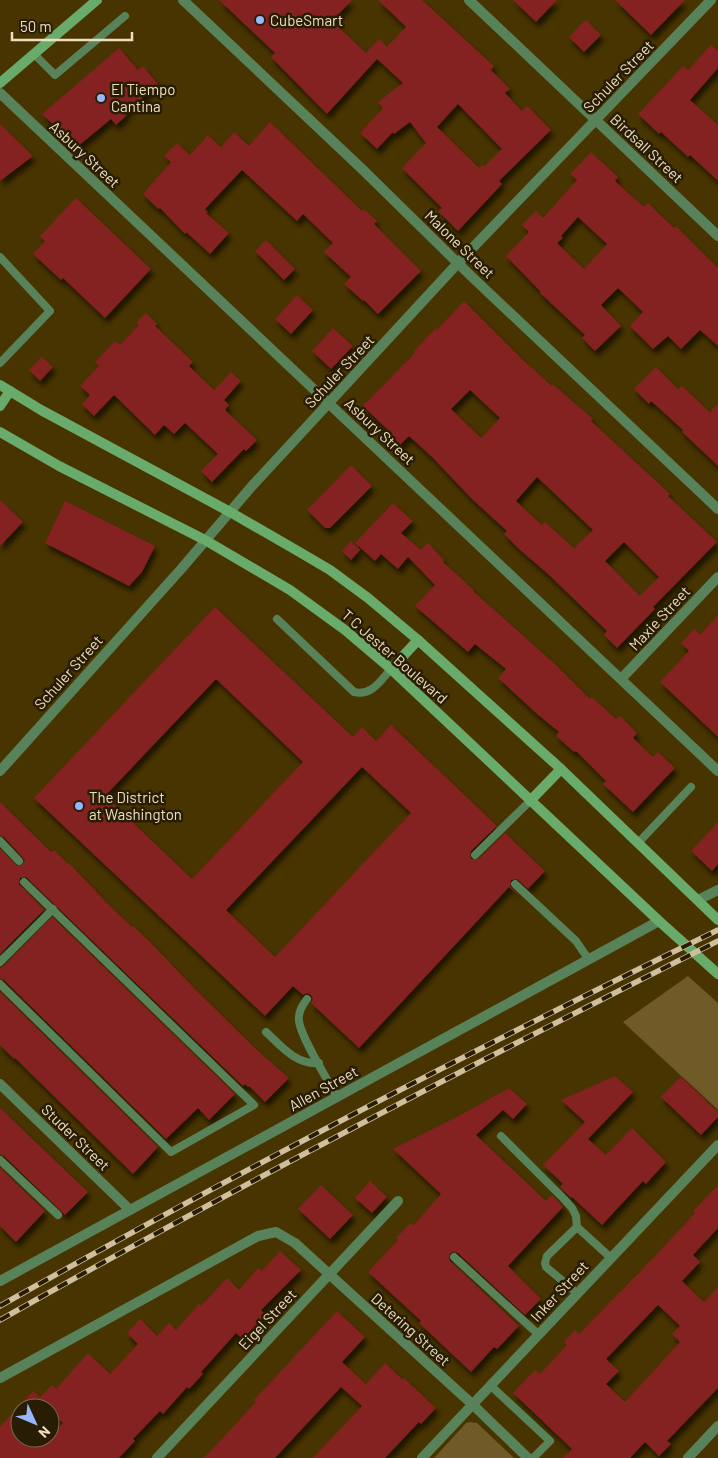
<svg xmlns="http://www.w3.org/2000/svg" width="718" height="1458" font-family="Barlow,sans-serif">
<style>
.green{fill:#705a27}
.building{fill:#842020;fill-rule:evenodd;filter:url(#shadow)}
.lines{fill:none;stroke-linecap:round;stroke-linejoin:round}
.service{stroke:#58825a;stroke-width:8}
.minor{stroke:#58825a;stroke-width:10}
.secondary{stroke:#68ab6b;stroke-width:10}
.rail-casing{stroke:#cfbf9d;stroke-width:5.5}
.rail{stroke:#281d04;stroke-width:4;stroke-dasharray:11;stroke-linecap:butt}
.poi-dot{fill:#96b6fd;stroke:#281d04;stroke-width:2}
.labels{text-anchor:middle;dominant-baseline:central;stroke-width:5;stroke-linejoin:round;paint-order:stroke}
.poi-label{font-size:15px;fill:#eddec0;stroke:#281d04;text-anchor:start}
.street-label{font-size:15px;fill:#eddec0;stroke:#281d04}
</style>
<defs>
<filter id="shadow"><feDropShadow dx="3" dy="5.5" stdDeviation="2.5" flood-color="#0009"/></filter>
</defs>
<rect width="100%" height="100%" fill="#483400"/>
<g class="green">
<polygon points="688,976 718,1003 718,1110 623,1022"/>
<polygon points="470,1422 477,1423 514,1458 434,1458 466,1423"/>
</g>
<g class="building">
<path d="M219,0H352L334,19L335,21L334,23L366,53L379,39L387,47L406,27L378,0H422L494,66L491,70L510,89L505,93L522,111L527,106L551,130L499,181L502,184L458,231L438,211L442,208L402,168L426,143L410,122L394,134L393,132L377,149L360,133L383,108L378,102L403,83L377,59L327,114L271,57L275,53ZM458,104L502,149L484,167L482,165L479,168L437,127Z"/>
<polygon points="513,0 557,0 536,22"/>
<polygon points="615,0 685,0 651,35"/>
<polygon points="586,20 601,35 584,52 569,37"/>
<polygon points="711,45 718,51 718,68 690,100 718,125 718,181 690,155 688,157 661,132 659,134 638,114 683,66 688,70"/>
<polygon points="119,48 138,70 143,66 158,84 125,113 127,115 116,125 111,119 77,147 42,114"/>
<polygon points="270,122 362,211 364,209 377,221 374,224 421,271 378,314 364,300 363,301 344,284 351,277 324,252 333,243 303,214 297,221 242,170 205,209 208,212 206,213 229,233 210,254 186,232 185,234 160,208 158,209 143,194 171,162 164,156 177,143 190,155 208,135 221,147 234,132 249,146"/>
<polygon points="0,124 33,156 0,181"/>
<path d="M591,152L618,177L615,181L644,207L648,203L674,228L676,226L718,268V346L700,330L681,349L668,336L653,349L630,326L643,312L618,288L601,305L621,326L595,351L582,338L585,335L540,293L541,292L506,256L529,232L522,225L536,211L543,218L577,180L570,174ZM578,217L607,244L584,269L557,243L563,238L561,236Z"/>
<polygon points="76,198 151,269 105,318 63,278 61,280 33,254 45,241 40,236"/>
<polygon points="266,240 295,269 284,280 255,251"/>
<polygon points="297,295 313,310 291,334 275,319"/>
<path d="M464,301L522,359L552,386L553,384L593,419L591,421L670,494L668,496L717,542L653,607L655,609L617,648L604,635L607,631L548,574L520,550L504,534L507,531L472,499L431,456L409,436L399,446L384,432L387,429L363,406L415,353L414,351L436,328L437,330ZM470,390L500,418L481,438L451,409ZM537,477L593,530L574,548L545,522L542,525L516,501ZM624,542L659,577L640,596L605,561Z"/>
<polygon points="146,313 157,324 155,326 193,362 189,366 214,390 231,372 241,381 224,400 229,405 225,410 257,440 246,451 244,449 212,482 201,471 218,454 185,423 174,434 164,425 155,435 114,395 94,416 82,404 90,395 80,386 99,366 95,362 115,341 120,345 139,325 136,323"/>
<polygon points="333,328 353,346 331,369 312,351"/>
<polygon points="42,357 53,367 40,381 29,370"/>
<polygon points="656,367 678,389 682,386 710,412 718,403 718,466 682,432 683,430 651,401 649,404 634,389"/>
<polygon points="351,465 372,486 330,528 325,528 307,510"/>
<polygon points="0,500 23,522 0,546"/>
<polygon points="65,501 155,546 142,572 129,586 45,543"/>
<polygon points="393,503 413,521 401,533 421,550 428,543 444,560 443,562 474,590 473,591 555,664 590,699 592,697 616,719 620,716 637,733 633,738 653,757 658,752 675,768 633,812 603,784 606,781 576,751 574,752 556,736 559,732 537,714 498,678 506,669 475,644 468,652 415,606 435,585 408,557 398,569 381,554 375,561 355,543"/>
<polygon points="351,541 360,550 351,560 342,551"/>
<path d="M215,607L353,737L362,727L376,741L391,725L497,826L471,851L470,856L471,859H479L505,833L545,871L528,889L517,879L511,880L510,886L521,897L509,887L359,1048L311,1003L313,999L311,995L307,993L303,995L293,986L265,1016L34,798ZM216,679L303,762L192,879L105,796ZM362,767L411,813L275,957L226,910Z"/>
<polygon points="718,615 718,737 660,682 689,651 681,643 694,629 700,635"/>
<polygon points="0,802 51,852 54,850 68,864 69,863 107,903 132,927 133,926 150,942 195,989 258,1051 289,1078 265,1102 249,1086 248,1087 245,1084 243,1086 26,877 20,878 19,884 44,910 0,954 0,849 17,866 22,865 25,860 4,837 0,836"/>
<polygon points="718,822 718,864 712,871 691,851"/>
<polygon points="52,917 235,1094 209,1120 198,1108 166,1139 4,980 0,978 0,968 4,966"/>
<polygon points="0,992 158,1147 133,1174 15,1058 14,1059 0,1045"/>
<polygon points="615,1076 633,1092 588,1139 606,1155 632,1128 666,1162 646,1184 643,1181 602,1225 572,1197 571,1198 560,1187 563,1184 543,1165 585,1122 561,1100"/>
<polygon points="681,1077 718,1112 718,1117 701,1135 661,1097"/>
<polygon points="509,1088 527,1104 513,1119 503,1110 476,1135 546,1201 552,1195 563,1207 508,1266 541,1299 525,1315 458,1253 453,1252 450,1254 449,1258 450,1261 519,1326 497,1349 494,1347 471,1372 419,1323 421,1321 368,1272 398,1240 396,1238 411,1223 414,1225 441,1194 393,1149 457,1117"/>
<polygon points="0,1108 88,1192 65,1215 4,1156 0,1154"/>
<polygon points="0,1168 45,1211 16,1242 0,1226"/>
<polygon points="370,1181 387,1197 372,1213 355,1198"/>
<polygon points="321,1185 353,1215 330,1239 298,1209"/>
<path d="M718,1185V1228L693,1255L700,1262L682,1281L704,1302L718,1287V1388L667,1441L671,1444L659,1456L645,1442L630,1458H563L572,1449L513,1393L535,1370L540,1374L567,1345L564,1342L575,1330L579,1334L658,1253L695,1213L693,1211ZM658,1305L680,1326L672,1334L680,1342L625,1402L606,1384L619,1371L606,1359Z"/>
<path d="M280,1251L301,1270L261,1310L266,1315L243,1339L236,1333L201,1372L203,1374L189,1389L187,1387L163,1414L160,1411L133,1439L135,1441L119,1458H0V1427L33,1391L40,1397L52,1385L56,1389L88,1353L110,1374L138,1344L127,1333L140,1319L157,1336L169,1323L176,1330L199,1304L201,1306L227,1278L239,1290L258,1268L262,1271ZM20,1408H50V1411L63,1423L50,1438H20Z"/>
<polygon points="337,1311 365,1337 342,1362 366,1384 385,1363 403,1380 404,1378 436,1408 421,1424 419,1422 385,1458 313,1458 362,1406 341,1387 275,1458 204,1458 256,1402 254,1400"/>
</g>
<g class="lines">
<g class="service">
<polyline points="34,54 55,75 125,16"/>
<polyline points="0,257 50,311 0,363"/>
<path d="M277,619L354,692C372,696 380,681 391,669"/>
<polyline points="0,841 19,861"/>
<polyline points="638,843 691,787"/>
<polyline points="475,855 530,801"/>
<polyline points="515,884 576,941 589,960"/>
<polyline points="0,962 53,909"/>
<polyline points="0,984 171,1152 254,1105 24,882"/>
<path d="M307,999C302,1006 298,1012 299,1021C301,1038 328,1080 337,1097"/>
<path d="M266,1032C281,1046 296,1065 319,1063"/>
<polyline points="501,1136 564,1199 572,1208 576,1216 577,1227 611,1258"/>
<polyline points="0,1160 58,1215"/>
<polyline points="577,1227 547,1256 545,1263 546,1267 577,1293"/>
<polyline points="454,1257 538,1334"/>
<polyline points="490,1385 550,1441 533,1458"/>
</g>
<g class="minor">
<polyline points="183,0 361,168 471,276 718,509"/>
<polyline points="469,0 718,236"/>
<polyline points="0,93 718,771"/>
<polyline points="621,679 718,577"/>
<polyline points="0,771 182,568 252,486 458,263 711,0"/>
<polyline points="698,900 718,890"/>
<polyline points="0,1084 130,1210"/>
<polyline points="0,1281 659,921"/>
<polyline points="0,1378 258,1236 276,1232 295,1243 472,1404 528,1458"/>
<polyline points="157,1458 398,1201"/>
<polyline points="422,1458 718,1145"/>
<polyline points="688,1458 718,1426"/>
</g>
<g class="secondary">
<polyline points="0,83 97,0"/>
<polyline points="0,385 41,410 230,512 296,550 330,570 368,598 418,640 561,769 718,920"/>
<polyline points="0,406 10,391"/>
<polyline points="0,432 59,466 205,540 290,590 345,630 391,669 659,921 718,974"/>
<polyline points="391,669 418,640"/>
<polyline points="530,801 561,769"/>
</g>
<g class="rail-casing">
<g id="rail">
<path d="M0,1306C235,1173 475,1049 718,930"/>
<path d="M0,1320C236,1187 476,1062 718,941"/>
</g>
</g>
<use href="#rail" class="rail"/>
</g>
<g class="poi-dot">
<circle cx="260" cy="20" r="5"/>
<circle cx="101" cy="98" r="5"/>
<circle cx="79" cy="806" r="5"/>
</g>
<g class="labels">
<g class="poi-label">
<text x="270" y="20">CubeSmart</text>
<text x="111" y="89">El Tiempo<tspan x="111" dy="17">Cantina</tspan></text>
<text x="89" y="797">The District<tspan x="89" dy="17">at Washington</tspan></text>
</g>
<g class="street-label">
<text transform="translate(618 76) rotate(-46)">Schuler Street</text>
<text transform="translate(647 148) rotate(43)">Birdsall Street</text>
<text transform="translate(85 154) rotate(43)">Asbury Street</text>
<text transform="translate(460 244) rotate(44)">Malone Street</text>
<text transform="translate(339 371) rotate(-47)">Schuler Street</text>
<text transform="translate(380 431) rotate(43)">Asbury Street</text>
<text transform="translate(659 618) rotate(-47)">Maxie Street</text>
<text transform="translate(395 656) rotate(41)">T C Jester Boulevard</text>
<text transform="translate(68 672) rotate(-48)">Schuler Street</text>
<text transform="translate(323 1088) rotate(-29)">Allen Street</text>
<text transform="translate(76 1137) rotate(44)">Studer Street</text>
<text transform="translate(559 1291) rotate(-47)">Inker Street</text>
<text transform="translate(267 1319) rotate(-47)">Eigel Street</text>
<text transform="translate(411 1329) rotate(42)">Detering Street</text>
</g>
</g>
<g transform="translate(35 1423) rotate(134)"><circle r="24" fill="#281d04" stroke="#776a4f"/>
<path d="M0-4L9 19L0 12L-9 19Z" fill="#96b6fd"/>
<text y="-8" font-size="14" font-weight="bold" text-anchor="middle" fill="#eddec0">N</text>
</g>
<path d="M12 32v8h120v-8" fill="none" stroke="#eddec0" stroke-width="2.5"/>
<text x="20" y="32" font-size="15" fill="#eddec0" stroke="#281d04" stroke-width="4" paint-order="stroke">50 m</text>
</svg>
